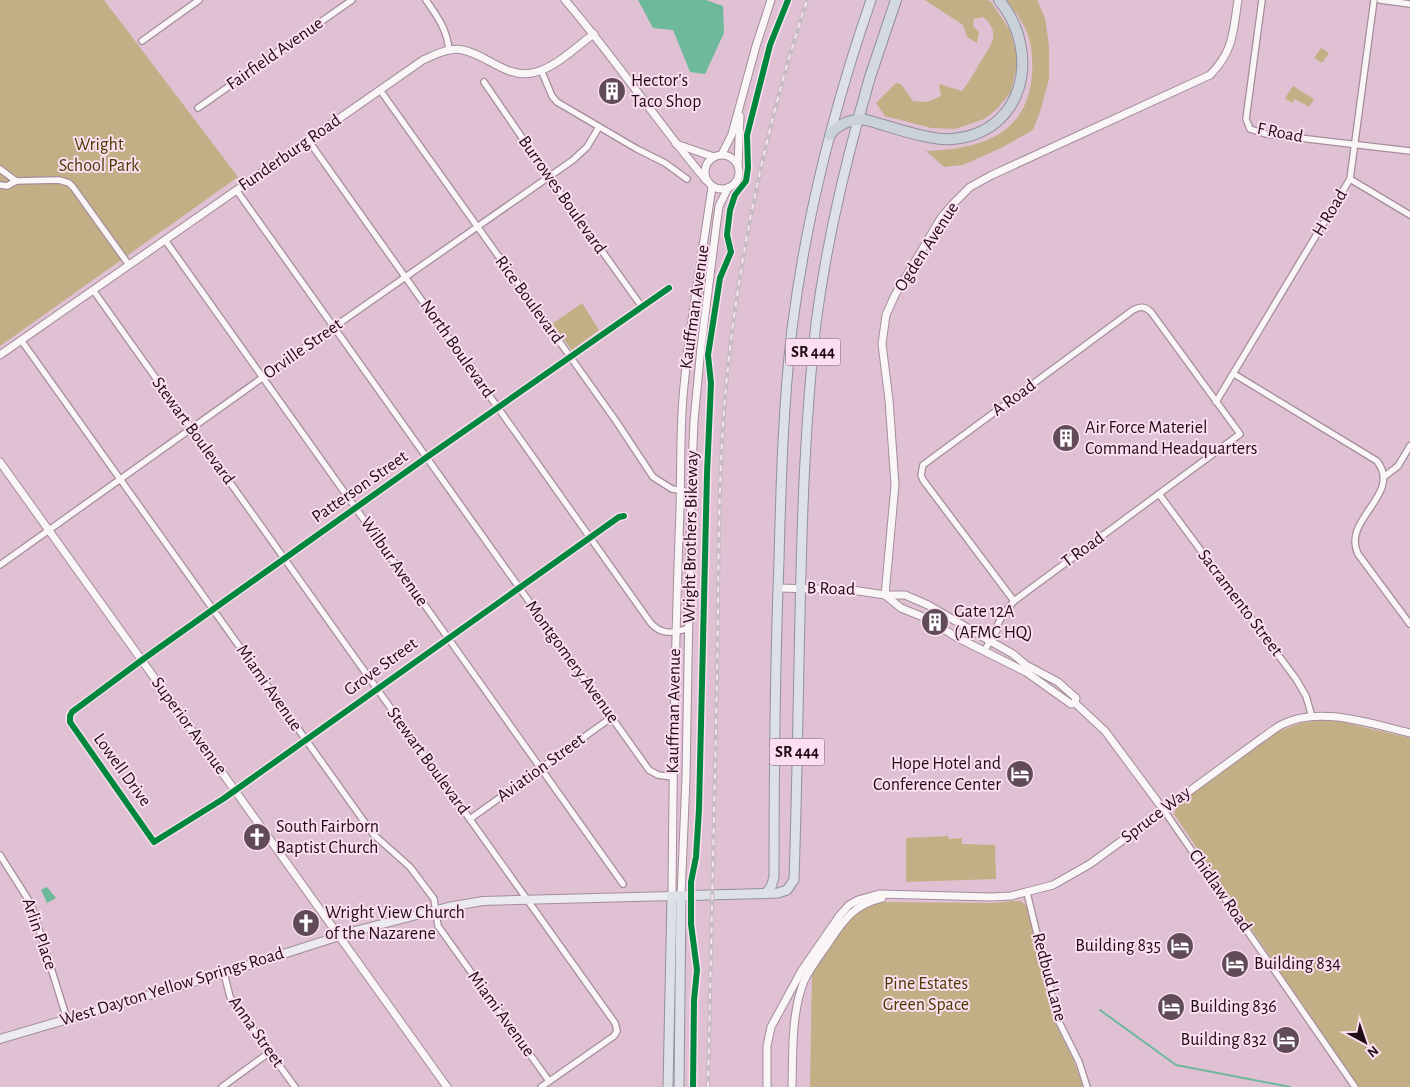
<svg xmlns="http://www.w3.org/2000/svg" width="1410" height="1087" font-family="'Alegreya Sans',sans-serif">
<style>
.green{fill:#c3af86}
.water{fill:#6eb89b}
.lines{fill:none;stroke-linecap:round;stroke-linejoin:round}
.stream{stroke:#6eb89b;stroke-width:2}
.minor-casing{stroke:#a48d9b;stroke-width:8}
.tertiary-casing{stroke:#a48d9b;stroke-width:9}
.secondary-casing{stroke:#a48d9b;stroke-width:10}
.primary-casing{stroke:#92909d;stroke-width:11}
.trunk-casing{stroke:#92909d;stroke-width:12}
.motorway-casing{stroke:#92909d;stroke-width:12}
.minor{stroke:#faf6f8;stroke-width:5.5}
.tertiary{stroke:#faf6f8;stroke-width:7}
.secondary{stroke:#ecebef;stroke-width:8}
.primary{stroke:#dde0e6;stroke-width:9}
.trunk{stroke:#d4d8df;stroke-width:10}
.motorway{stroke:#cad1d8;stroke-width:10}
.rail-casing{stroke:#c5bdc1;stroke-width:4}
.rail{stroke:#fbdeef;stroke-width:2;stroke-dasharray:5.5;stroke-linecap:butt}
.cycleway-casing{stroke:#fbdeef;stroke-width:9}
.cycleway{stroke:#00873e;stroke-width:6}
.labels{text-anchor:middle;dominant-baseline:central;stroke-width:4;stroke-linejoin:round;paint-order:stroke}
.shield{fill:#fbdeef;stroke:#614b58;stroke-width:1}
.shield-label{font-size:16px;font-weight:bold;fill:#1f0c18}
.street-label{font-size:18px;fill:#1f0c18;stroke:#fbdeef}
.poi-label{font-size:18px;fill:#1f0c18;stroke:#fbdeef;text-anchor:start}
.park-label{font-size:18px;fill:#443d00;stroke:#fbdeef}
</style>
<rect width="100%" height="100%" fill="#dfc1d3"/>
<g class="green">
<polygon points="0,0 104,0 238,177 0,346"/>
<path d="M925,0H987L991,2L1010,30L1018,59L1011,92L997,109L984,119L955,129L931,128L885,116L876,103L896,83L901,84L913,101L928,102L941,96L939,84L962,91C969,82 975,72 981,61C991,45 1002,33 983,17L974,19L973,26L979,32L977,43L967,37L963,25Z"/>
<path d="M1007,0H1037L1045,18L1049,45V79L1040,112L1033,130L1001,148L963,165L944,167L926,151C979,149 1027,136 1032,75C1033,61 1032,42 1026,30C1021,19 1013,10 1007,0Z"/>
<polygon points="1321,48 1329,53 1322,63 1314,58"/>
<polygon points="1293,86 1314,99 1309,107 1295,99 1292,103 1285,98"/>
<polygon points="582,303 599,330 572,350 552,324"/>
<polygon points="1324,720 1338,721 1410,738 1410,1087 1358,1087 1174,814 1177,805 1181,802 1277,732 1301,723"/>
<polygon points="948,836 949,839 962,838 962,844 995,845 996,879 906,882 906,838"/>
<polygon points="1011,901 1021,901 1027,907 1053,1019 1073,1059 1083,1087 810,1087 812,974 849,919 860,910 871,905 883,902 995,903"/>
</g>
<g class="water">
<polygon points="638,0 706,0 723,6 724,33 705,74 690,72 673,30 653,28"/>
<polygon points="47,887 56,898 47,903 41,890"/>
</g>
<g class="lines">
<polyline class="stream" points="1100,1010 1176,1065 1290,1087"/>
<g class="minor-casing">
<g id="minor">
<path d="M426,0C438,18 447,29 449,50"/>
<polyline points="1262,0 1246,119 1250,129 1266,134 1410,151"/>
<polyline points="1380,0 1410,4"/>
<polyline points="142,41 199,0"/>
<polyline points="541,70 552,96 557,102 637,149 665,163 687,179"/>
<polyline points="484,82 549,177 642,307"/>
<polyline points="380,90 616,421 653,477 672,489 691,492"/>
<polyline points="198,108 352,0"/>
<path d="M308,140L650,622C661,636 674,633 689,628"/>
<polyline points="0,169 16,181"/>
<polyline points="1350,179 1410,215"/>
<polyline points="0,185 7,186 16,181 59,180 69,183 73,187 129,265"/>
<polyline points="237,191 649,770 658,775 673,777"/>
<polyline points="165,240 623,884"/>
<polyline points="93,290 615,1023 617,1031 614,1036 541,1087"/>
<polyline points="21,340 373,834 410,867 434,899 438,926 549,1081"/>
<path d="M1234,374L1377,461C1403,495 1341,519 1358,554L1410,624"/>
<polyline points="1216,402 1350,179 1374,0"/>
<polyline points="1385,476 1398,466 1410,446"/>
<polyline points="1159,494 1296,679 1306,696 1312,717"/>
<polyline points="624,516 619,517 223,799 154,842 70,722 70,716 72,712 142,660 427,457 669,288"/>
<polyline points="0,565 311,343 573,160 587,147 599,127"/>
<path d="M996,631C998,619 1006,611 1014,601L1240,434L1151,312C1145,306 1140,306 1133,310L923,465L921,475L923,480L1014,601"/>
<polyline points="984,651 997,630"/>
<polyline points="1163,809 1355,1087"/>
<polyline points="470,819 612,717"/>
<polyline points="0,855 31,904 67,1019"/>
<polyline points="1027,893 1058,1020 1079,1062 1087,1087"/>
<polyline points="224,973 230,997 295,1087"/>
<polyline points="222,1087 270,1052"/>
</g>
</g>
<g class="tertiary-casing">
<g id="tertiary">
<path d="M565,0C615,58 657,122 706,180"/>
<polyline points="676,144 714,157"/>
<polyline points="722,154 732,134 756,46 771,0"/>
<circle cx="722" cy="172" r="17"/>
<polyline points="738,165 740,116"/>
<path d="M0,355L423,60C435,55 449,47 463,50C487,55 506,78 532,73C555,69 575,47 594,34"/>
<polyline points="0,462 447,1087"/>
<polyline points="778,588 852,590 885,595 905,595 928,605 990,641 1013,654 1026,665 1058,682 1076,698 1075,703 1105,731 1163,809"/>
<path d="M885,595L895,485L889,400L882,344L886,315L895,295L941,218L952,205L970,187L992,175L1210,75C1234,51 1233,31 1238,0"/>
<polyline points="885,595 901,608 928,619 956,637 1026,672 1071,704 1075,703"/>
<path d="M672,896C673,767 675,639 680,510C681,472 680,435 683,397C689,326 702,256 712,187"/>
<polyline points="681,896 686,778 691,492 694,421 701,347 716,228 719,206 728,188"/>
<path d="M767,1087V1046L771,1027L802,970L840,915L849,905L858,900L879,894L991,897L1011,896L1053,885L1090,864L1262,738C1268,734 1274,729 1281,725C1319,705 1371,724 1410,733"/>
<path d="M792,1087C793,1052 791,1014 804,981C811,966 822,953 831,939C845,918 856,904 882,898"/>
</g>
</g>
<g class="secondary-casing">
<polyline id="secondary" points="0,1039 224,973 355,931 448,907 483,901 672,896"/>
</g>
<g class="primary-casing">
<g id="primary">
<path d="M765,894L771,887L774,877C774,771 775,666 779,560C781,483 783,406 792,329C806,217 834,107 871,0"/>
<path d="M668,1087L672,896L778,893L787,890L794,880C797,791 798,703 800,615C802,517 805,420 816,323C825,254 840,186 858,120"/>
<polyline points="679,1087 681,896"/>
</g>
</g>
<g class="trunk-casing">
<polyline id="trunk" points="858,120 870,77 896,0"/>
</g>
<g class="motorway-casing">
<path id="motorway" d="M830,135C839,123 851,119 866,120C890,126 928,141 952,139C1025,133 1042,52 999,0"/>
</g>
<use href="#minor" class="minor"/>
<use href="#tertiary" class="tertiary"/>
<use href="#secondary" class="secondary"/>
<use href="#primary" class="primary"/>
<use href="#trunk" class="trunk"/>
<use href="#motorway" class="motorway"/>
<g class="rail-casing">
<path id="rail" d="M708,1087C711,951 714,815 717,679C719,579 717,477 727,376C740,248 767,123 807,0"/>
</g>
<use href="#rail" class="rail"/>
<g class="cycleway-casing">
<g id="cycleway">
<polyline points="624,516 619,517 223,799 154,842 70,722 70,716 72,712 142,660 427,457 669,288"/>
<polyline points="693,1087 694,1000 697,970 691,924 691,882 696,857 699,809 707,474 711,383 708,355 720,278 731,252 727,235 730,210 735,195 746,181 748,168 747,135 770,45 788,0"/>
</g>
</g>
<use href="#cycleway" class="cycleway"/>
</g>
<defs>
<g id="building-disc" transform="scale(1.4375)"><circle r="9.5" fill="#624b59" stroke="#fbdeef"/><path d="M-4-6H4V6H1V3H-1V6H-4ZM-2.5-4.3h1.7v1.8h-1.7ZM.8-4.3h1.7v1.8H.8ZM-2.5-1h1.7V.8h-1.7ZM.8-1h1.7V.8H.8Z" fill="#fff"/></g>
<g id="hotel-disc" transform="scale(1.4375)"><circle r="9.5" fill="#624b59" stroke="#fbdeef"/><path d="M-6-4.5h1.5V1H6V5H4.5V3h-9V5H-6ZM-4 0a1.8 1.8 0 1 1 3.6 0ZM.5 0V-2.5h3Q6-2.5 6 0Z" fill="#fff"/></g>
<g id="church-disc" transform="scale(1.4375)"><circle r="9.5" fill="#624b59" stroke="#fbdeef"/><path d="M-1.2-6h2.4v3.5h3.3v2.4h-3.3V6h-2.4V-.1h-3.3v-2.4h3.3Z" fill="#fff"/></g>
</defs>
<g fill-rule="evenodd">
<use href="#building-disc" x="612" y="91"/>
<use href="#building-disc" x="1066" y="438"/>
<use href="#building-disc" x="935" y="622"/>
<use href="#hotel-disc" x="1020" y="774"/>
<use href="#church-disc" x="257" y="837"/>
<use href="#church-disc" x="306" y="923"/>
<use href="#hotel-disc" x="1180" y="946"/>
<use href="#hotel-disc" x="1235" y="964"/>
<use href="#hotel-disc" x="1171" y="1007"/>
<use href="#hotel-disc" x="1286" y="1040"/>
</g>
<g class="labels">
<g class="shield">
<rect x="785.5" y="338.5" width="55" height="27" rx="4"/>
<rect x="769.5" y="738.5" width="55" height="27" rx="4"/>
</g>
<g class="shield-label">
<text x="813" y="352">SR 444</text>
<text x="797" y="752">SR 444</text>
</g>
<g class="street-label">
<text transform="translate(275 54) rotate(-35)">Fairfield Avenue</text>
<text transform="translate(1280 133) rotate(11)">F Road</text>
<text transform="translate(290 153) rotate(-35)">Funderburg Road</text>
<text transform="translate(562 195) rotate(55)">Burrowes Boulevard</text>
<text transform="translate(1330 213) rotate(-59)">H Road</text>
<text transform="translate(927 247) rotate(-57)">Ogden Avenue</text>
<text transform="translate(529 300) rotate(54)">Rice Boulevard</text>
<text transform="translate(695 307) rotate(-82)">Kauffman Avenue</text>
<text transform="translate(303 349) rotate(-35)">Orville Street</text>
<text transform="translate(457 349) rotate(55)">North Boulevard</text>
<text transform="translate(1014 398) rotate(-36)">A Road</text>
<text transform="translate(193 431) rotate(54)">Stewart Boulevard</text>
<text transform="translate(360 487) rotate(-35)">Patterson Street</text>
<text transform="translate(691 537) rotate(-89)">Wright Brothers Bikeway</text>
<text transform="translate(1083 550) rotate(-36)">T Road</text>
<text transform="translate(394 562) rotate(55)">Wilbur Avenue</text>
<text transform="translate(831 589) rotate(2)">B Road</text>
<text transform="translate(1240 603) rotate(53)">Sacramento Street</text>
<text transform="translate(572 662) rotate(54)">Montgomery Avenue</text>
<text transform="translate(381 667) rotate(-36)">Grove Street</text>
<text transform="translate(269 688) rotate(55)">Miami Avenue</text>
<text transform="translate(674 711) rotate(-89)">Kauffman Avenue</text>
<text transform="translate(189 726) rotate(54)">Superior Avenue</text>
<text transform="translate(428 761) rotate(54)">Stewart Boulevard</text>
<text transform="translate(541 768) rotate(-36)">Aviation Street</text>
<text transform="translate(122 770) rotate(54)">Lowell Drive</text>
<text transform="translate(1156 815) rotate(-37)">Spruce Way</text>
<text transform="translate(1220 891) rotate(55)">Chidlaw Road</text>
<text transform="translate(39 934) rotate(71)">Arlin Place</text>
<text transform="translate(1049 977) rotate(75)">Redbud Lane</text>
<text transform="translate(172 987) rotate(-17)">West Dayton Yellow Springs Road</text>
<text transform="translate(501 1014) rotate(54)">Miami Avenue</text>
<text transform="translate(256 1032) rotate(55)">Anna Street</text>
</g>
<g class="poi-label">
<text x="631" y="81">Hector's<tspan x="631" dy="21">Taco Shop</tspan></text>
<text x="1085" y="428">Air Force Materiel<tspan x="1085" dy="21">Command Headquarters</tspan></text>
<text x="954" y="612">Gate 12A<tspan x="954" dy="21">(AFMC HQ)</tspan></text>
<text x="1001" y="764" text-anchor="end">Hope Hotel and<tspan x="1001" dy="21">Conference Center</tspan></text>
<text x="276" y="827">South Fairborn<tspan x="276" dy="21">Baptist Church</tspan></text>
<text x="325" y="913">Wright View Church<tspan x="325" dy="21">of the Nazarene</tspan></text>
<text x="1161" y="946" text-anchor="end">Building 835</text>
<text x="1254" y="964">Building 834</text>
<text x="1190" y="1007">Building 836</text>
<text x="1267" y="1040" text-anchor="end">Building 832</text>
</g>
<g class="park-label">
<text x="99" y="145">Wright<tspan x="99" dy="21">School Park</tspan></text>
<text x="926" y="984">Pine Estates<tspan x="926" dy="21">Green Space</tspan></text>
</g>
</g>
<g transform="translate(1365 1042) rotate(140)" stroke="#fbdeef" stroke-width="4" paint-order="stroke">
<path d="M0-4L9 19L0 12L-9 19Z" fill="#1f0c18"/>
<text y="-8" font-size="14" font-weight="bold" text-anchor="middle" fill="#1f0c18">N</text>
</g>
</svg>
